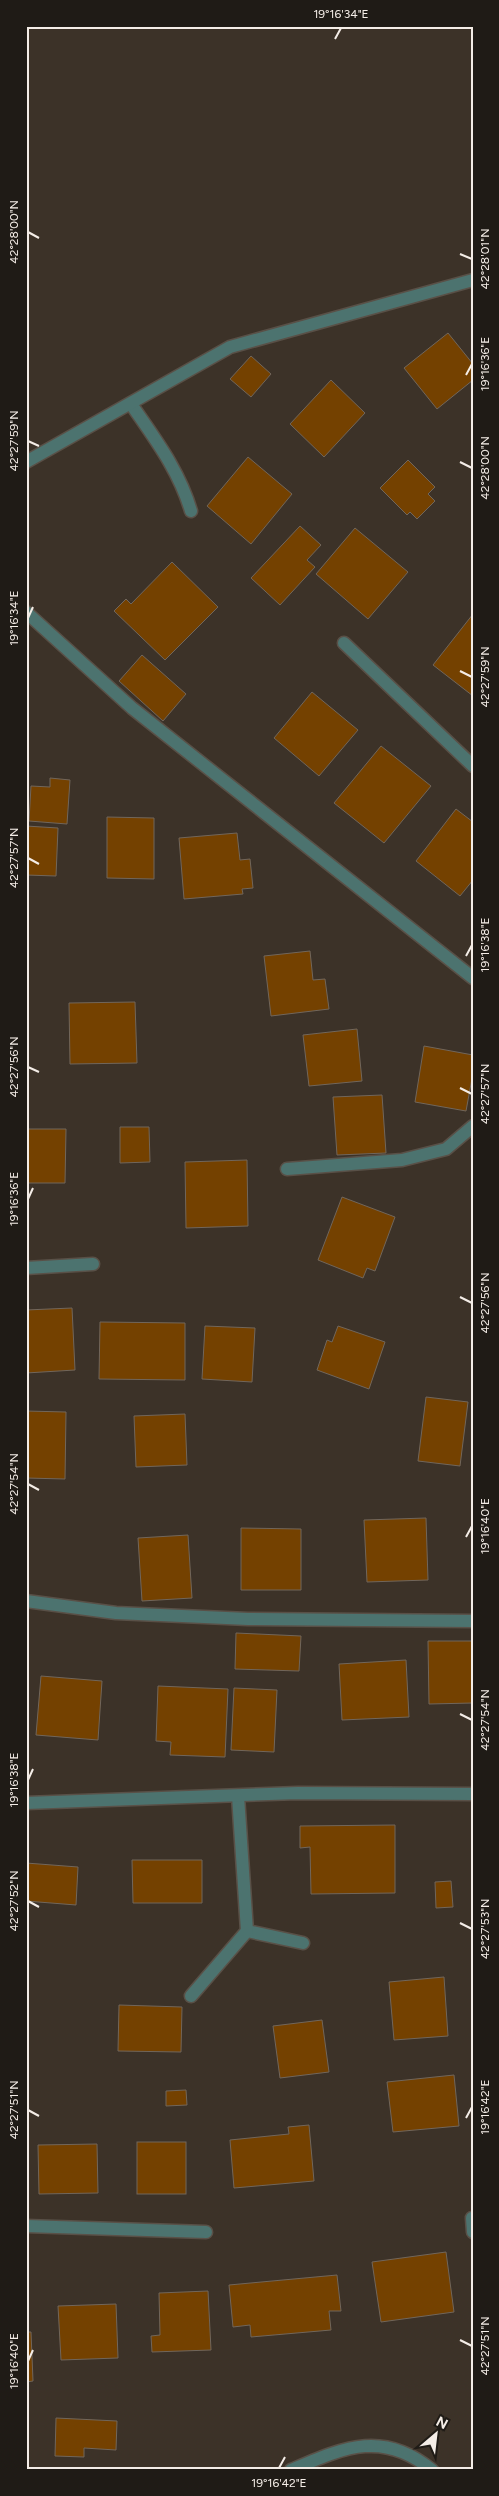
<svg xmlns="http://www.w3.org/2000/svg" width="499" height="2496" font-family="Figtree,sans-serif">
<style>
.building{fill:#744100;stroke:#71665b}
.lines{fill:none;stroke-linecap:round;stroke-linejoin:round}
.service-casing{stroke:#595047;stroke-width:15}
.minor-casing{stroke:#595047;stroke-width:15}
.service{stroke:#4c736f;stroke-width:12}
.minor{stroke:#4c736f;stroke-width:12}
.ticks{fill:none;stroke:#f4ede7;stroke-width:2}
.neatline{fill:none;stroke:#f4ede7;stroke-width:2}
.ticks-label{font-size:12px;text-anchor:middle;fill:#f4ede7}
</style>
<rect width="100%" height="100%" fill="#3c3228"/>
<g class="building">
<polygon points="448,333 473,364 473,380 437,409 404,368"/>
<polygon points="251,356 271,374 251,397 230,379"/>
<polygon points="331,380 365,413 324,457 290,424"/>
<polygon points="248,457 292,494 251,544 207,506"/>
<polygon points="408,460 435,487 428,494 435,501 417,519 410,512 407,515 380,488"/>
<polygon points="300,526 321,545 307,560 315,567 280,605 251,578"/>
<polygon points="355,528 408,572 368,619 316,574"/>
<polygon points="172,562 218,607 165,660 114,611 126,599 131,604"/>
<polygon points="473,614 473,696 433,665"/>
<polygon points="142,655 186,694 163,721 119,681"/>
<polygon points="312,692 358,730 319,776 274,738"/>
<polygon points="381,746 431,786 384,843 334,803"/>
<polygon points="50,778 70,780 67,824 29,821 31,786 50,787"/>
<polygon points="456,809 473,822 473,880 460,896 416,861"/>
<polygon points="107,817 154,818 154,879 107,878"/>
<polygon points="26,826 58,828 56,876 26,875"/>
<polygon points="237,833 240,860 250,859 253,888 242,889 243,894 184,899 179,838"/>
<polygon points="310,951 313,980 325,979 329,1009 271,1016 264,956"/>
<polygon points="135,1002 137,1063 70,1064 69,1003"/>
<polygon points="357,1029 362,1081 309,1086 303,1035"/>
<polygon points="424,1046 473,1055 473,1073 466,1111 415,1102"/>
<polygon points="382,1095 386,1153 337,1155 333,1097"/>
<polygon points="120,1127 149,1127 150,1162 120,1163"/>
<polygon points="26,1129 66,1129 65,1183 26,1183"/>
<polygon points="247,1160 248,1226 186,1228 185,1162"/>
<polygon points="342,1197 395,1217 375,1271 367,1268 363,1278 318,1260"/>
<polygon points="72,1308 75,1370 26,1373 26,1310"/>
<polygon points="100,1322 185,1323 185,1380 99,1379"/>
<polygon points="205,1326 255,1328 252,1382 202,1379"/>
<polygon points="338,1326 385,1342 369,1389 317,1370 327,1340 332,1342"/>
<polygon points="426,1397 468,1402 460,1466 418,1461"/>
<polygon points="26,1411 66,1412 65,1479 26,1478"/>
<polygon points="185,1414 187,1465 136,1467 134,1416"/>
<polygon points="426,1518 428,1580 367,1582 364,1520"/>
<polygon points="241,1528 301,1529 301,1590 241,1590"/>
<polygon points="188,1535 192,1598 142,1601 138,1538"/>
<polygon points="236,1633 301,1636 299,1671 235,1669"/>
<polygon points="428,1641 473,1641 473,1703 429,1704"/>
<polygon points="406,1660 409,1717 342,1720 339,1664"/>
<polygon points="41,1676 102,1681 98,1740 36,1735"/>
<polygon points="158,1686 228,1689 225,1757 170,1755 171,1742 156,1741"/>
<polygon points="234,1688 277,1690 274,1752 231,1750"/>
<polygon points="395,1825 395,1893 311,1894 310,1847 300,1848 300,1826"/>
<polygon points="132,1860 202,1860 202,1903 133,1903"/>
<polygon points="26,1863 78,1867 76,1905 26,1901"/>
<polygon points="451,1881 453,1907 436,1908 435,1882"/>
<polygon points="444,1977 448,2036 394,2040 389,1982"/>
<polygon points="119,2005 182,2007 181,2052 118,2051"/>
<polygon points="322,2020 329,2072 280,2078 273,2026"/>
<polygon points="454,2075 459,2126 393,2132 387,2082"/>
<polygon points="186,2090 187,2105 166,2106 166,2091"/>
<polygon points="309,2125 314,2181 234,2188 230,2140 289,2134 288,2127"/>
<rect x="137" y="2142" width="49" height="52"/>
<polygon points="97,2144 98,2193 39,2194 38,2145"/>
<polygon points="446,2252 454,2312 381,2322 372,2262"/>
<polygon points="337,2275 341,2311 329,2311 331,2330 251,2337 250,2325 233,2327 229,2285"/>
<polygon points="208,2291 211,2350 152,2352 151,2336 160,2335 159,2293"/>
<polygon points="116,2304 118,2358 61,2360 58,2306"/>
<polygon points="26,2332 31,2332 33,2381 26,2382"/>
<polygon points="56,2418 117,2421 116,2450 84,2448 84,2457 55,2456"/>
</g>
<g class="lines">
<g class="service-casing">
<g id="service">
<path d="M131,404C155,439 179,470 191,511"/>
<polyline points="26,1268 93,1264"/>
<polyline points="247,1931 303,1943"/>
<polyline points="191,1996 247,1931 238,1796"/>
<polyline points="472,2218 473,2232"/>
</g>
</g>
<g class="minor-casing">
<g id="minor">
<polyline points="26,462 230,347 473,280"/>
<polyline points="26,612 132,708 473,978"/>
<polyline points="344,643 473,766"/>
<polyline points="287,1169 402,1160 446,1149 473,1126"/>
<polyline points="26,1601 116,1613 248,1619 473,1621"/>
<polyline points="26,1803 298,1793 473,1794"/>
<polyline points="26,2226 206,2232"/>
<path d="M291,2470C343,2448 382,2429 432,2470"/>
</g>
</g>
<use href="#service" class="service"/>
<use href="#minor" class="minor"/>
</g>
<path class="ticks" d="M335,39L341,28M28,232L39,238M460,254L472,259M466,375L472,364M28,441L39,446M460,462L472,468M28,618L33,607M460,671L472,677M28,858L39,864M466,956L472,945M28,1067L39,1072M460,1088L472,1094M28,1199L33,1188M460,1297L472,1303M28,1484L39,1490M466,1537L472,1526M460,1714L472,1720M28,1780L33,1769M28,1901L39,1907M460,1923L472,1929M28,2110L39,2116M466,2118L472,2107M460,2340L472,2346M28,2361L33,2350M279,2468L285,2457"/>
<rect width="499" height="2496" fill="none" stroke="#1f1b16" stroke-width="55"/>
<g transform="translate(436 2434) rotate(28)" stroke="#1f1b16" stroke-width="4" paint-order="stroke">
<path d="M0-4L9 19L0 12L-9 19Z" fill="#f4ede7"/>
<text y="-8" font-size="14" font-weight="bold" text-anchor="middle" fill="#f4ede7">N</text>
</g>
<rect x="28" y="28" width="444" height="2440" class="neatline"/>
<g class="ticks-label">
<text x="341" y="18">19°16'34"E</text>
<text transform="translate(14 232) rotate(-90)" y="4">42°28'00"N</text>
<text transform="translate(485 259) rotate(-90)" y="4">42°28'01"N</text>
<text transform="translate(485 364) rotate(-90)" y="4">19°16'36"E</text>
<text transform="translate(14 441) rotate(-90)" y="4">42°27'59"N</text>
<text transform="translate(485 468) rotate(-90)" y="4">42°28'00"N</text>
<text transform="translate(14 618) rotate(-90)" y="4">19°16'34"E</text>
<text transform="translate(485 677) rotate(-90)" y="4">42°27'59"N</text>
<text transform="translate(14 858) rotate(-90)" y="4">42°27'57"N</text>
<text transform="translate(485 945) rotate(-90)" y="4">19°16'38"E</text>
<text transform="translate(14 1067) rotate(-90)" y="4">42°27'56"N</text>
<text transform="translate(485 1094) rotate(-90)" y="4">42°27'57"N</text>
<text transform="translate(14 1199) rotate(-90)" y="4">19°16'36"E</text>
<text transform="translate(485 1303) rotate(-90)" y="4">42°27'56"N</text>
<text transform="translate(14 1484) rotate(-90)" y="4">42°27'54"N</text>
<text transform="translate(485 1526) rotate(-90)" y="4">19°16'40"E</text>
<text transform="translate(485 1720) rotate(-90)" y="4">42°27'54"N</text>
<text transform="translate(14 1780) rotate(-90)" y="4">19°16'38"E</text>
<text transform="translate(14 1901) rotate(-90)" y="4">42°27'52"N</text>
<text transform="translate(485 1929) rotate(-90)" y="4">42°27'53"N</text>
<text transform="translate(485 2107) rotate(-90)" y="4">19°16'42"E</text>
<text transform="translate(14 2110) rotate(-90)" y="4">42°27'51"N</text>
<text transform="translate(485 2346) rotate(-90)" y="4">42°27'51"N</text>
<text transform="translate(14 2361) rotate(-90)" y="4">19°16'40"E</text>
<text x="279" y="2487">19°16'42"E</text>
</g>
</svg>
